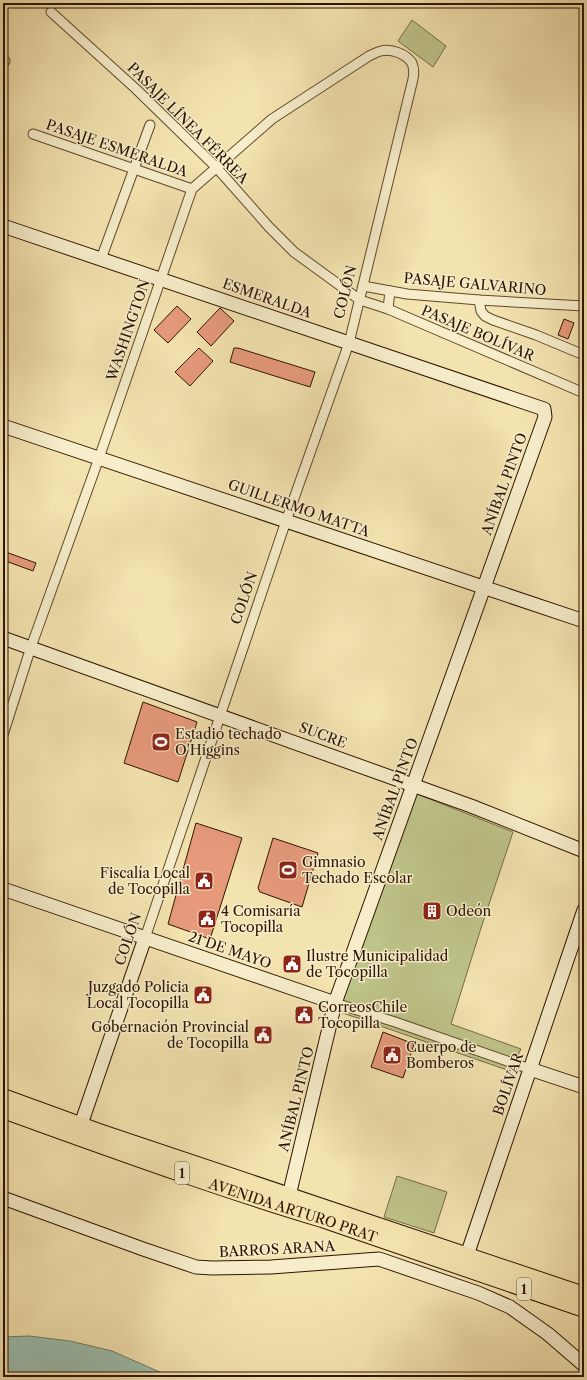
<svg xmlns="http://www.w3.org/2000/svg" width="587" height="1380" font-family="'Libre Caslon Text',serif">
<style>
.green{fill:#bec388;stroke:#766c44}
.water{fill:#9bbeae;stroke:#6f7a69}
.building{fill:#e69a7b;stroke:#2e1401}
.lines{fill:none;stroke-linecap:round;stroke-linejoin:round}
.street-casing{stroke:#5f482c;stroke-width:11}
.secondary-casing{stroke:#2e1401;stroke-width:15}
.highway-casing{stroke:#2e1401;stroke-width:18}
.street{stroke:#f7edcb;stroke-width:9}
.secondary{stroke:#f7edcb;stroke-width:13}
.highway{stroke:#f3e3af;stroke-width:16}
.labels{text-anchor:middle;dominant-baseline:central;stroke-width:3;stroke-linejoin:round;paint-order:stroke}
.shield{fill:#f7edcb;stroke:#6a553e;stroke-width:1}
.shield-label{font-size:13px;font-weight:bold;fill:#2e1401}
.street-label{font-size:14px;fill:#2e1401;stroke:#f7edcb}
.poi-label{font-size:14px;fill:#2e1401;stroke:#f7edcb;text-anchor:start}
</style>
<rect width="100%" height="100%" fill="#f3e3af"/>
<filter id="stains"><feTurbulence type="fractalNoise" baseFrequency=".005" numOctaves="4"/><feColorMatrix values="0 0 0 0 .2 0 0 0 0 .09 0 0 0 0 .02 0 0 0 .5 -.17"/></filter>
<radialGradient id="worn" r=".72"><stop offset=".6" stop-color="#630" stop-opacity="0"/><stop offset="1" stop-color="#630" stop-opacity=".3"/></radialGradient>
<g class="green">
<polygon points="412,20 446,46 433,67 398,41"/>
<polygon points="412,792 513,832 481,928 451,1024 521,1049 510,1071 337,1011"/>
<polygon points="397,1176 447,1192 434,1233 384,1217"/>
</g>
<polygon class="water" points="29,1336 70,1341 112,1351 171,1377 3,1377 3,1337"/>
<g class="building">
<polygon points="177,306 191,319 168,343 154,330"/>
<polygon points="220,308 234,321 211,346 197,332"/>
<polygon points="564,319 574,323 568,339 558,335"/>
<polygon points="199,348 213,361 190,386 175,372"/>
<polygon points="234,348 238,348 315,372 310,387 230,362"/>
<polygon points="3,551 36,563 33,571 3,560"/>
<polygon points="143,702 197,722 178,782 124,763"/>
<polygon points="196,823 242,838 210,939 168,924"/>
<polygon points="273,838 318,853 302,907 260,892 258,888"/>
<circle cx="432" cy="911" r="7"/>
<polygon points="383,1032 414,1044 403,1078 371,1067"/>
</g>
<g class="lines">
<g class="street-casing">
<g id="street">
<polyline points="51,12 136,89 216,167 269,227 294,252 360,300 388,309 584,393"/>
<polyline points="3,60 5,61"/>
<polyline points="33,134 192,189"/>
<polyline points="101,259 150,125"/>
<polyline points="363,286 407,294 479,300 584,306"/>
<polyline points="479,300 481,311 485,316 493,320 536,335 584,355"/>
<polyline points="388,309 390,291"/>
<path d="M3,735L31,647L99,458L192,189L272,119L369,56C373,54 377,52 381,51C391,48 406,54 412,63C414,68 414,74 413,79L349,343L286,521L145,938"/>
<polyline points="335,1003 395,1022 530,1069"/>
</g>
</g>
<g class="secondary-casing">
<g id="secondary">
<polyline points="3,226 544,409 545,417 335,1003 287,1204"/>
<polyline points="3,426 584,621"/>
<polyline points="3,638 471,806 584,851"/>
<polyline points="3,889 335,1003"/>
<polyline points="530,1069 584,1087"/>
<polyline points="78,1133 145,938"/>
<polyline points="3,1198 143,1249 196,1267 212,1268 271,1267 379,1259 478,1293 510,1307 548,1334 584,1365"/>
<polyline points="464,1264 584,910"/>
</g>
</g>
<g class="highway-casing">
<g id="highway">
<polyline points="3,1097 99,1132 584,1295"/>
<path id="s1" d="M3,1110C109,1148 215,1187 322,1219L584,1309"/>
</g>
</g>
<use href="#street" class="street"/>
<use href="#secondary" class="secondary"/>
<use href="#highway" class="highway"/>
</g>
<defs>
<g id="stadium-square" transform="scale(1)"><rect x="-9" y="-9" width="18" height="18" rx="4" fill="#8f2418" stroke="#f7edcb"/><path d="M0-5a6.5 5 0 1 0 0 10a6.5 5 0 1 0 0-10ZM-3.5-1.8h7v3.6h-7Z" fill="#fff"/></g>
<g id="civic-square" transform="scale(1)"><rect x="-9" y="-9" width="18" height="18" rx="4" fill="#8f2418" stroke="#f7edcb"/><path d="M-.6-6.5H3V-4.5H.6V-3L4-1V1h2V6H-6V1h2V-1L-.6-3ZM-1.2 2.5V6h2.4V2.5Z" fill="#fff"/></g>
<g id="building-square" transform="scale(1)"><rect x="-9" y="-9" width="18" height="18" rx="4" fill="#8f2418" stroke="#f7edcb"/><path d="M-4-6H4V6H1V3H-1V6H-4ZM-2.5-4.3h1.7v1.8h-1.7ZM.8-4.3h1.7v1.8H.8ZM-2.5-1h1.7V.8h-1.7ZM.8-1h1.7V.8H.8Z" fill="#fff"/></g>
</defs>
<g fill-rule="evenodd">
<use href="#stadium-square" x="161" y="742"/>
<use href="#stadium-square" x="288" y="870"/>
<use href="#civic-square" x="204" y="881"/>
<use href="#building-square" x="432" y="911"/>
<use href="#civic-square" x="207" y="919"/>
<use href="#civic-square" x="292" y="964"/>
<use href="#civic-square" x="203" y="995"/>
<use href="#civic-square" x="304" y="1015"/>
<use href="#civic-square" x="263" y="1035"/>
<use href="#civic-square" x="392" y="1055"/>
</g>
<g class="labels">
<g class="shield">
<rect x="175" y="1162" width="14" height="22" rx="3"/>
<rect x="517" y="1278" width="14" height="22" rx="3"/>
</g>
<g class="shield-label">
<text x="182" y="1173">1</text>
<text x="524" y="1289">1</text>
</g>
<g class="street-label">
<text transform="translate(188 123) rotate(45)">PASAJE LÍNEA FÉRREA</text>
<text transform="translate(117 148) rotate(19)">PASAJE ESMERALDA</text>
<text transform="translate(475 284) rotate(5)">PASAJE GALVARINO</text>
<text transform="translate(345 292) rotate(-76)">COLÓN</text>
<text transform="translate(267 298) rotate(19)">ESMERALDA</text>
<text transform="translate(128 330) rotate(-71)">WASHINGTON</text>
<text transform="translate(478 333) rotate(23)">PASAJE BOLÍVAR</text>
<text transform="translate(504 484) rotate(-70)">ANÍBAL PINTO</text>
<text transform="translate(299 508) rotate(19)">GUILLERMO MATTA</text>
<text transform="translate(244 598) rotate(-71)">COLÓN</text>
<text transform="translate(323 735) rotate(20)">SUCRE</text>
<text transform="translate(395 789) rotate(-70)">ANÍBAL PINTO</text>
<text transform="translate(128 939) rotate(-71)">COLÓN</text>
<text transform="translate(230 950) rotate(19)">21 DE MAYO</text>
<text transform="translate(508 1084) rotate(-71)">BOLÍVAR</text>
<text transform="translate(296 1099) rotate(-76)">ANÍBAL PINTO</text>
<text stroke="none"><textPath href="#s1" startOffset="307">AVENIDA ARTURO PRAT</textPath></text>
<text transform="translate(277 1249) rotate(-3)">BARROS ARANA</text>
</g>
<g class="poi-label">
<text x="175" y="734">Estadio techado<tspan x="175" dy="16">O'Higgins</tspan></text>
<text x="302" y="862">Gimnasio<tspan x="302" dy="16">Techado Escolar</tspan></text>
<text x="190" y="873" text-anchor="end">Fiscalía Local<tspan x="190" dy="16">de Tocopilla</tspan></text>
<text x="221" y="911">4 Comisaría<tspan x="221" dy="16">Tocopilla</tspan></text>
<text x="446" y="911">Odeón</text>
<text x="306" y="956">Ilustre Municipalidad<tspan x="306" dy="16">de Tocopilla</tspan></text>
<text x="189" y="987" text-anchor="end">Juzgado Policia<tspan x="189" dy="16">Local Tocopilla</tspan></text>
<text x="318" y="1007">CorreosChile<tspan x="318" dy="16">Tocopilla</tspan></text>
<text x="249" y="1027" text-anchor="end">Gobernación Provincial<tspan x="249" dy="16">de Tocopilla</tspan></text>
<text x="406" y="1047">Cuerpo de<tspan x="406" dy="16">Bomberos</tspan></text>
</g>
</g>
<rect width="587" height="1380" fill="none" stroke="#f3e3af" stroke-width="16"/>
<rect x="4" y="4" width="579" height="1372" fill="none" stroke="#2e1401" stroke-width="2"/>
<rect x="8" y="8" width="571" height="1364" fill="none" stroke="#2e1401"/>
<rect width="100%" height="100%" filter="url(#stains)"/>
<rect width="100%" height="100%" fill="url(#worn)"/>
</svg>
